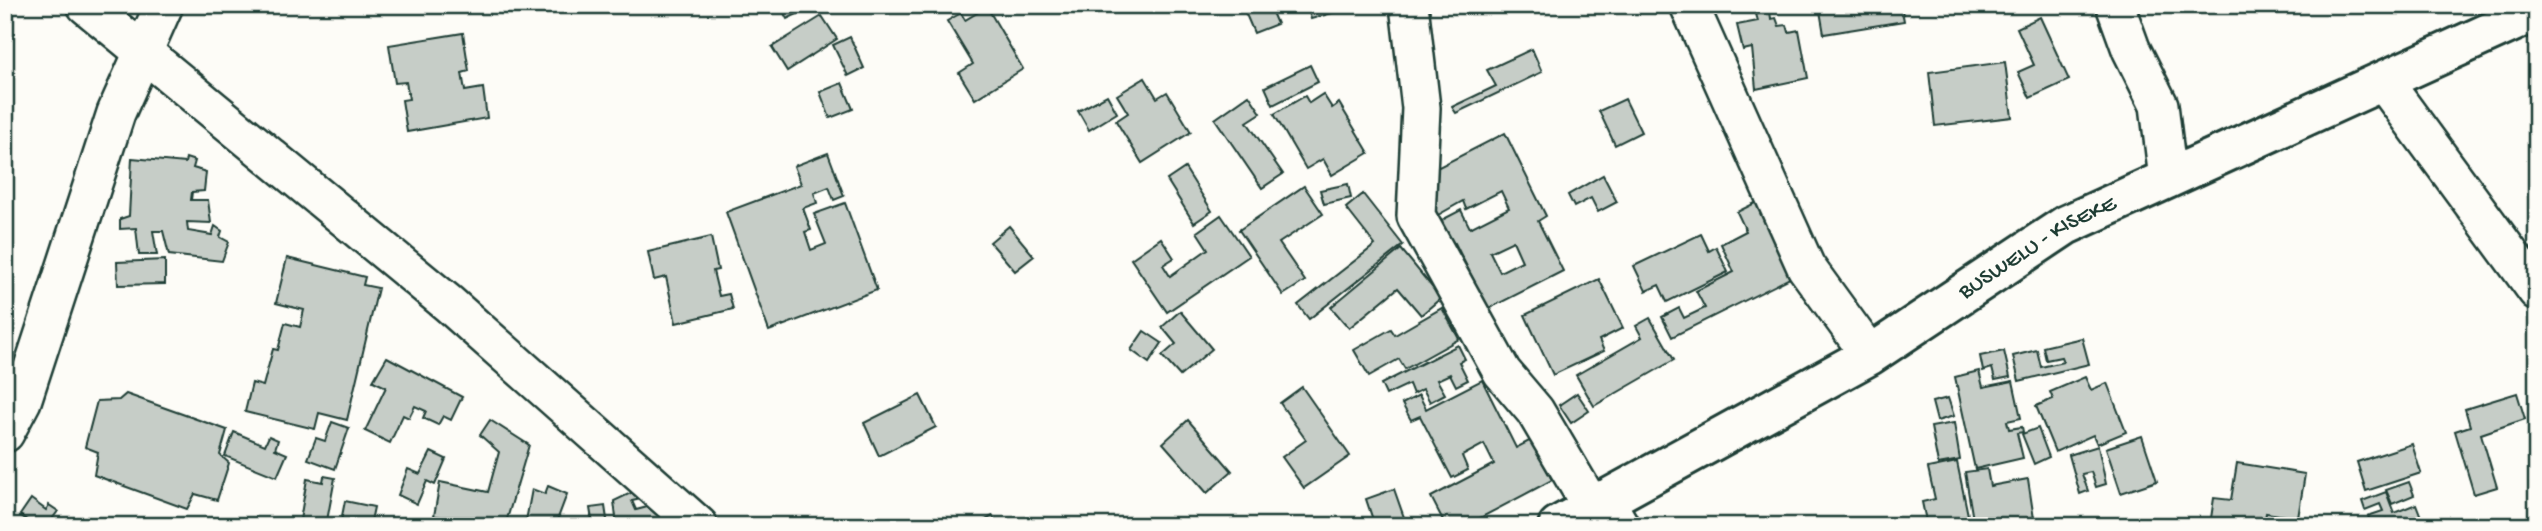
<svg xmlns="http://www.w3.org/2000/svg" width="2542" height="531" font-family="'Gochi Hand',sans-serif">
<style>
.building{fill:#c6cdc7;stroke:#1f3d34;stroke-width:2;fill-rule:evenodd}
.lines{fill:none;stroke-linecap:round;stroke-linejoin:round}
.street-casing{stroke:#1f3d34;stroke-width:42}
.secondary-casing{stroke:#1f3d34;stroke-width:44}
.street{stroke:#fdfcf7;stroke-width:37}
.secondary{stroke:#fdfcf7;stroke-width:38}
.labels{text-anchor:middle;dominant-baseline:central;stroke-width:5;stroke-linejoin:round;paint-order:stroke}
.street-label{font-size:23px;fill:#1f3d34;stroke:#fdfcf7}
</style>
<rect width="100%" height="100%" fill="#fdfcf7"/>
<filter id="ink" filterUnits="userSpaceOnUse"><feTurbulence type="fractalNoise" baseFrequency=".0143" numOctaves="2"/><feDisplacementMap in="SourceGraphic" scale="14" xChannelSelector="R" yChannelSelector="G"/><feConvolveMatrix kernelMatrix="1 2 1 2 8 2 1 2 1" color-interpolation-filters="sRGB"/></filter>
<g filter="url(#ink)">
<g class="building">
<polygon points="780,5 809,5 810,8 787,19"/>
<polygon points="1242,5 1269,5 1277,24 1254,33"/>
<polygon points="1307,5 1360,5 1311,19"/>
<polygon points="1476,5 1508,5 1478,13"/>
<polygon points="1819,5 1901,5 1904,21 1824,34"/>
<polygon points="987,7 1023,69 975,99 959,73 973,64 947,21 961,13 965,20"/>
<polygon points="1770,11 1771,19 1776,18 1779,26 1787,25 1789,32 1799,30 1808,78 1756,89 1752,48 1743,50 1737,25 1758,21 1756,14"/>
<polygon points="822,16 837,39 787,71 772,47"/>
<polygon points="2040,17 2069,80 2030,98 2018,72 2034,65 2017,28"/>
<polygon points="463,33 469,71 462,73 465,91 483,88 487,118 407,132 402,100 409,99 406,82 395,83 389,45"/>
<polygon points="850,37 864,68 848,76 833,45"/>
<polygon points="1532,49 1542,72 1456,113 1452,107 1496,86 1487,70"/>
<polygon points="2005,62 2012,117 1935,126 1929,72"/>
<polygon points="1310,65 1318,82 1273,105 1265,87"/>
<polygon points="1145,78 1157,98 1167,92 1191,132 1142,163 1116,121 1128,113 1117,95"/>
<polygon points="842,83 853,109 830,118 820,92"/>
<polygon points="1323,94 1332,108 1339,103 1369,153 1332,175 1323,159 1306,169 1274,114 1305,96 1309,103"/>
<polygon points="1107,95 1117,113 1089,130 1078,111"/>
<polygon points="1249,95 1261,113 1247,122 1283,174 1262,188 1215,119"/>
<polygon points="1625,99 1641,132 1615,145 1599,111"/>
<path d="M1505,133L1546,216L1538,221L1563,271L1488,309L1455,243L1452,244L1440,221L1461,210L1470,228L1509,208L1501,191L1466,209L1463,201L1438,215L1427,195L1425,174ZM1513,241L1522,261L1500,272L1490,252Z"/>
<polygon points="828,153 844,196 834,200 829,187 814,193 817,203 803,208 811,230 805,232 811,250 826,244 814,214 845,203 877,290 769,331 726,212 801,184 794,166"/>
<polygon points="132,158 185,163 186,158 195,161 193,168 206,172 204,191 192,192 191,200 208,200 211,223 187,222 188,231 212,235 215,226 222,231 220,237 229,242 222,261 169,255 163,231 153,231 157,255 139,255 136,228 120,229 120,219 129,216"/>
<polygon points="1185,168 1212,211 1194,223 1167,180"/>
<polygon points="1603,175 1617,202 1598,212 1591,198 1574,207 1568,195"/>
<polygon points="1348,184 1351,198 1324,204 1320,190"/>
<polygon points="1304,186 1323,214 1279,243 1305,281 1283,295 1239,230"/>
<polygon points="1363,194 1403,245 1309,319 1298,305 1375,245 1346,208"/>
<polygon points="1759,201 1796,275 1672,337 1662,317 1679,308 1684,318 1705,308 1696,291 1734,272 1721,244 1746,231 1737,212"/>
<polygon points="1221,215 1249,256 1167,312 1131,259 1161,238 1174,258 1163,265 1170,276 1208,249 1197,232"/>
<polygon points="1009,226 1034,256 1015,271 990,242"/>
<polygon points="1701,234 1709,251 1716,247 1728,272 1667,302 1659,285 1646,291 1634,266"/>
<polygon points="711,237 718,270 713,271 719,296 729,294 733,309 676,323 666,277 654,280 648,252"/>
<polygon points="1401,249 1441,298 1421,315 1398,288 1349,328 1331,307"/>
<polygon points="287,258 365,277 363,285 378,288 347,420 319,413 315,429 245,412 252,383 263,386 273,349 278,350 285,323 300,327 304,310 276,303"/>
<polygon points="165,260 165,284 118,285 117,262"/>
<polygon points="1599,279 1623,328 1599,340 1604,351 1553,375 1525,315"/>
<polygon points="1442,308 1459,339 1405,369 1399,359 1369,376 1354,350 1391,329 1395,335"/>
<polygon points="1180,311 1212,349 1180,376 1162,356 1176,344 1162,327"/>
<polygon points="1650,318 1674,360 1594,406 1576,375 1642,337 1636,326"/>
<polygon points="1144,331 1162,343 1149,363 1131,350"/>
<polygon points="2082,338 2089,364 2019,381 2013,356 2037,350 2041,367 2063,362 2061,357 2046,360 2043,347"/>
<polygon points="1458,345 1465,359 1459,362 1468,380 1456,386 1450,374 1437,380 1445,394 1430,402 1423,389 1413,394 1409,384 1386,395 1381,384"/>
<polygon points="2004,351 2010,377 1995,380 1992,368 1983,371 1980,356"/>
<polygon points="387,357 462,397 451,420 443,416 438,425 423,418 426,411 415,406 409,418 403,415 390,443 365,431 386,387 373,381"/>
<polygon points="1979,371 1983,387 2013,381 2021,418 2007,421 2009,429 2022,427 2023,432 2017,433 2023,458 1975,469 1955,377"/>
<polygon points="2085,377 2091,390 2107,383 2126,432 2097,444 2093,435 2055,452 2036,406 2053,399 2050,392"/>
<polygon points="1482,380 1516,448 1531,440 1552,480 1465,526 1446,526 1431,497 1494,464 1484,444 1462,456 1468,470 1452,478 1420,416 1411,420 1402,404 1419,395 1426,409"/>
<polygon points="1302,387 1350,456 1304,488 1282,457 1306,440 1280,403"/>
<polygon points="1577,393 1589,411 1571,423 1559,405"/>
<polygon points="2517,393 2525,419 2481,434 2497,487 2474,494 2455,431 2470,426 2465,409"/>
<polygon points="126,394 227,430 220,455 229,463 217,500 195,494 187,509 94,475 98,452 85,447 97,401 119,400"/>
<polygon points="920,395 936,427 879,456 864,423"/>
<polygon points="1948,398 1954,416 1937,421 1932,402"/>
<polygon points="490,420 529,445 505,526 434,516 440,482 488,492 499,452 480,435"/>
<polygon points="1188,420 1232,471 1207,493 1163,443"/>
<polygon points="332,422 349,428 335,469 308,459 316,438 325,441"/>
<polygon points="1954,423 1960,460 1938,464 1931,427"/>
<polygon points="2038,428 2049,457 2034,464 2022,434"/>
<polygon points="234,432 265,445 269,436 278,440 275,449 287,454 277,477 225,456"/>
<polygon points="2142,436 2157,481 2121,493 2106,448"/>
<polygon points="2412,444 2421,473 2366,491 2357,462"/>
<polygon points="2098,446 2106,484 2096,487 2091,472 2082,474 2088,491 2080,494 2069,455"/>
<polygon points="431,452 446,459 435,485 427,481 417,504 398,495 408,469 420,474"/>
<polygon points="1957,462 1969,520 1927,526 1922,502 1935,499 1928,468"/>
<polygon points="2237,463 2305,474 2298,518 2266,513 2264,526 2210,525 2214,498 2231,500"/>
<polygon points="1987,469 1990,486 2028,479 2034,519 1974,526 1965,472"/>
<polygon points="324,476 335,478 326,526 299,526 307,479 323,482"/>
<polygon points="2409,482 2414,495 2392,504 2386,490"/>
<polygon points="548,486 567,494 555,526 525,526 532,489 545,494"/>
<polygon points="1394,489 1407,526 1375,526 1366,499"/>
<polygon points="637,490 641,499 632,501 636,510 659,504 672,526 617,526 614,501"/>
<polygon points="2386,492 2394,513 2416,504 2421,517 2397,526 2389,526 2387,519 2371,525 2368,516 2383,511 2380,504 2365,510 2362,501"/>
<polygon points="31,499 46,510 49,505 58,511 47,526 35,526 20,515"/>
<polygon points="345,501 374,507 370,526 340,526"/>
<polygon points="605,506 608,526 593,526 590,508"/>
<polygon points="993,516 998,526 975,526"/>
<polygon points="2122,518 2124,526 2083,526"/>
</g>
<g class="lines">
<g class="street-casing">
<g id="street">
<polyline points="86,5 449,304 699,526"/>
<polyline points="1409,5 1421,108 1416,216 1502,372 1535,411 1591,506"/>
<polyline points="1689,5 1806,267 1870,355"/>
<polyline points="2115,5 2131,49 2159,105 2168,179"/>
<polyline points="2383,81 2537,291"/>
<polyline points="5,433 22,401 116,113 164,5"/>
<polyline points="1604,499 1620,526"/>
</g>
</g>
<g class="secondary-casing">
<g id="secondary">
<path id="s1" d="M1558,526L1870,355L2066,225L2537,11"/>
</g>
</g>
<use href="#street" class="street"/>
<use href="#secondary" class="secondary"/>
</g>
</g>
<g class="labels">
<g class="street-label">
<text stroke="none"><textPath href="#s1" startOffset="555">BUSWELU - KISEKE</textPath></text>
</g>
</g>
<rect width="2542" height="531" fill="none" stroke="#fdfcf7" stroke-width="28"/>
<rect x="14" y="14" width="2514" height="503" fill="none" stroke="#1f3d34" stroke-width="2.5" filter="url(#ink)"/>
</svg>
